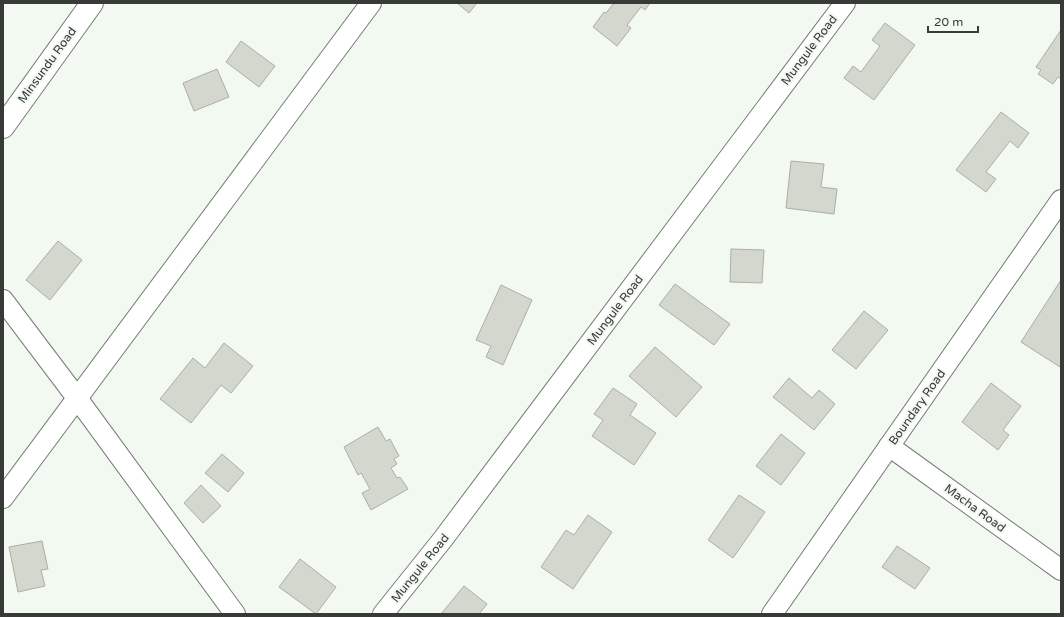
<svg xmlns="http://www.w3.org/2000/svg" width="1064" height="617" font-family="'Varela Round',sans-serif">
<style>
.building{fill:#d4d7cd;stroke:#abaea5}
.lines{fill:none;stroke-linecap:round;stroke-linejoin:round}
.street-casing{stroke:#757c75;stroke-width:22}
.secondary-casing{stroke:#757c75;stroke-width:24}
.street{stroke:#fff;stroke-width:20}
.secondary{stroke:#fff;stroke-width:22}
.labels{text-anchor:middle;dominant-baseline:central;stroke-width:4;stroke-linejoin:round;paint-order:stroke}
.street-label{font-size:12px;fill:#373a37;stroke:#f2f9f1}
</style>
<rect width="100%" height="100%" fill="#f2f9f1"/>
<g class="building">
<polygon points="457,3 477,3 469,13"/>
<polygon points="614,3 650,3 645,10 641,7 627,25 631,28 617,46 593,27 604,12 606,13"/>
<polygon points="885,23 915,45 874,100 844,78 853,66 861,72 880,46 872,40"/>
<polygon points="1061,30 1061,79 1058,77 1053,84 1038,74 1041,70 1036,67"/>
<polygon points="241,41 275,66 259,87 226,62"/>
<polygon points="217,69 229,97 194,111 183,83"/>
<polygon points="1001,112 1029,133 1018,148 1010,141 986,172 996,179 986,192 956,170"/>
<polygon points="791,161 824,164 821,187 837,189 834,214 786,208"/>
<polygon points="58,241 82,260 50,300 26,280"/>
<polygon points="731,249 764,250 762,283 730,282"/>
<polygon points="1061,280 1061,364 1060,367 1021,342"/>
<polygon points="675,284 730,324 714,345 659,305"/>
<polygon points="501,285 532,300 503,365 486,357 491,346 476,340"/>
<polygon points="864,311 888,330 856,369 832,350"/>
<polygon points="224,343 253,366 231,393 221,385 191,423 160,399 193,358 205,368"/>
<polygon points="655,347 702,387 676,417 629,376"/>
<polygon points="789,378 812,398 819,390 835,404 814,430 773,397"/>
<polygon points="991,383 1021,406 1003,430 1009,435 998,450 962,422"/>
<polygon points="613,388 637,404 630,415 656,433 634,465 592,436 603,420 594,414"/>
<polygon points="378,427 386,441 390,439 399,456 394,459 397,464 391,468 397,478 400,477 408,489 371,510 362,493 370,489 361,473 358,475 344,447"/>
<polygon points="781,434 805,453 781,485 756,466"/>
<polygon points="222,454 244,473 228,492 205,473"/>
<polygon points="201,485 221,506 203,523 184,503"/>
<polygon points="739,495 765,512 733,558 708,540"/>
<polygon points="588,515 612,532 573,589 541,567 566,530 574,535"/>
<polygon points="42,541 48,569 41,570 45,586 18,592 9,547"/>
<polygon points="897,546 930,568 915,589 882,567"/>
<polygon points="300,559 336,587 316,614 279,587"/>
<polygon points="464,586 487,604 479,614 441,614"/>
</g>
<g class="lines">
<g class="street-casing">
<g id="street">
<polyline points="3,300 77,398 235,614"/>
<polyline points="889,446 1061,570"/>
<polyline points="3,498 371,3"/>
<polyline points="383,614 443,539 845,3"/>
<polyline points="772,614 1061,200"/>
</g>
</g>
<g class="secondary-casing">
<polyline id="secondary" points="3,127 92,3"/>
</g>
<use href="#street" class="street"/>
<use href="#secondary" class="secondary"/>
</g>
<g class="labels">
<g class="street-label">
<text transform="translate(809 50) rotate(-53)">Mungule Road</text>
<text transform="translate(47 65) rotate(-54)">Minsundu Road</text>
<text transform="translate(615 310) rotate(-53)">Mungule Road</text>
<text transform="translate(917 407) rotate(-55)">Boundary Road</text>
<text transform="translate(975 508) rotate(36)">Macha Road</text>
<text transform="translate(420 568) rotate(-51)">Mungule Road</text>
</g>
</g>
<rect width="1064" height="617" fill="none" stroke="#373a37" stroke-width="8"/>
<path d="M928 26v6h50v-6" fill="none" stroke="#373a37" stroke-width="2"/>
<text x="934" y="26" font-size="12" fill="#373a37" stroke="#f2f9f1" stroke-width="3" paint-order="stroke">20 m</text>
</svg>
